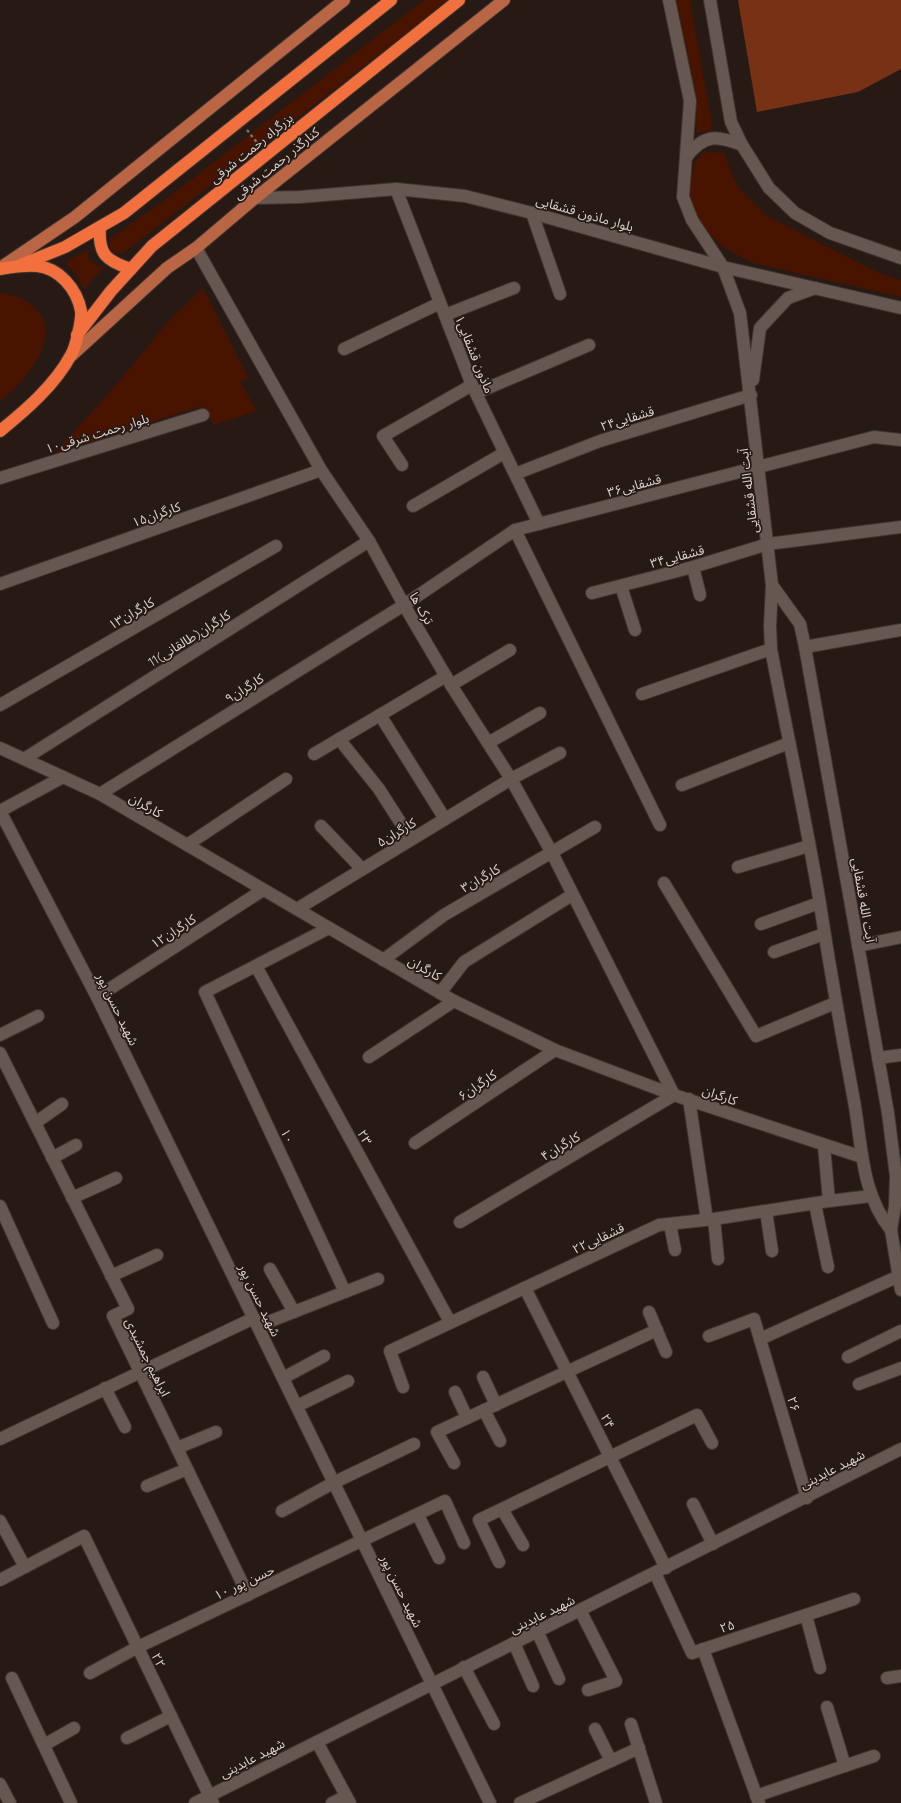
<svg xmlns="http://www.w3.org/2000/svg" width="901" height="1803" font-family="Quicksand,'Noto Sans Arabic',sans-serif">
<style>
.green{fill:#481400}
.building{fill:#773114}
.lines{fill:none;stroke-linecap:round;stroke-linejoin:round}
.minor-casing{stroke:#3f3533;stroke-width:14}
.major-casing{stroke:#3f3533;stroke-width:14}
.highway-casing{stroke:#3f3533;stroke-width:14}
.path{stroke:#7c716d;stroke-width:2.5;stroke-dasharray:3 3;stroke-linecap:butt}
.minor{stroke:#675751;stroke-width:12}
.major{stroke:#ba6645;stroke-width:12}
.highway{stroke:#f1703d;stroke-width:12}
.labels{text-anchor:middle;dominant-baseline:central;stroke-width:3.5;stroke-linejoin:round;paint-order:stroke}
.street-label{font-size:13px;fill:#d9cfcc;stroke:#271a15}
</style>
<rect width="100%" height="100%" fill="#271a15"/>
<g class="green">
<polygon points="424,0 449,0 122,254 114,252 110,248 110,239 165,200"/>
<polygon points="676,0 690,0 713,130 697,133 693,78"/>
<polygon points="704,152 724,153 737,186 767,216 881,274 901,280 901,297 753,263 723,247 706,230 693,208 689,189 695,162"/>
<polygon points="87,250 89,259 98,266 104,267 84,289 75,273 65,262"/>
<polygon points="203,288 248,378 240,382 257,411 214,425 201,406 53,455 117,384 166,324"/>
<path d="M0,293C10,294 21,297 29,303C64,326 36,368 14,389C9,393 5,398 0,401Z"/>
</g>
<polygon class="building" points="738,0 901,0 901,69 858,92 757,112"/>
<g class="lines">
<g class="minor-casing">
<g id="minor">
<path d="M669,0L690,101L683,197L692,220L723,267L740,313L772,585L770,626L771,649C787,734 806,819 820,904C830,970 842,1036 854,1101C862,1145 861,1193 891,1230"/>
<polyline points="710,0 731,122 742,145 769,188 795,213 830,233 901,258"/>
<path d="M687,156C705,133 718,136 742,145"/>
<polyline points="396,189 472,385 539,524"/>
<polyline points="255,198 300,197 396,189 465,196 532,213 723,267 901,308"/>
<polyline points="532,213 560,294"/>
<polyline points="196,248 321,470 369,541 404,605 451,685 511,779 552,853 674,1095 460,1222"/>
<polyline points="445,315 514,288"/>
<polyline points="344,349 440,303"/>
<polyline points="753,380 760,328 788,298 815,288"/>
<polyline points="476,393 589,345"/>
<polyline points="402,465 383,436 472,385"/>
<polyline points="515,474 600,441 751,395"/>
<polyline points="0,478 203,415"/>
<polyline points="413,506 504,453"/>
<polyline points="515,530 660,825"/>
<polyline points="693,567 700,595"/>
<polyline points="0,584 321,470"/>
<polyline points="772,585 800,624 805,647 888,1113 896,1176 895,1206 891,1230 901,1290"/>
<polyline points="621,586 635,630"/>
<polyline points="592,593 693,567 768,544 901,527"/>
<polyline points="805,647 901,630"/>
<polyline points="451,685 510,650"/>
<polyline points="642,694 771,649"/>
<polyline points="0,705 276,546"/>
<polyline points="380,715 445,819"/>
<polyline points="339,739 379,789 411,839"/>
<polyline points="488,743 540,713"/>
<polyline points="0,748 100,794 454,1001 555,1050 674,1095 862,1157"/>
<polyline points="314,754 446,676"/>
<polyline points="24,759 369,541"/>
<polyline points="682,785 789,743"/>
<polyline points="100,794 404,605 515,530 874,437 901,440"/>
<polyline points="0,811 97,997 490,1803"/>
<polyline points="0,811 63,777"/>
<polyline points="321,826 362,869"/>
<polyline points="187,845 286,779"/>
<polyline points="738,867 809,846"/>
<polyline points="664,883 756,1036 835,1003"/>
<polyline points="297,909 511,779 560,753"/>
<polyline points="761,924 819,903"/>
<polyline points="329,928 205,992 345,1292"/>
<polyline points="858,946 901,937"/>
<polyline points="774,952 824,934"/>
<polyline points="383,960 444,915 595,827"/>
<polyline points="256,966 450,1322"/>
<polyline points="440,993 464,962 572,895"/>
<polyline points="97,997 263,890"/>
<polyline points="0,1035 38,1016"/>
<polyline points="0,1053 128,1309 113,1316 248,1595"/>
<polyline points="369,1057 454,1001"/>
<polyline points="878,1058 901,1055"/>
<polyline points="689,1099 707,1220"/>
<polyline points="35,1123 62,1104"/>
<polyline points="415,1143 555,1050"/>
<polyline points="824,1146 829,1201"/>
<polyline points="52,1158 76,1145"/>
<polyline points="72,1198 116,1178"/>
<polyline points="815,1204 828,1267"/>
<polyline points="0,1206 53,1323"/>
<polyline points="766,1211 772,1251"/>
<polyline points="714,1219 718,1259"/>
<polyline points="670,1224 675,1250"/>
<polyline points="270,1269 294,1312"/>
<polyline points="111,1276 157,1255"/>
<polyline points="525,1288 666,1568"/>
<polyline points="649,1312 666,1352"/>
<polyline points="258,1326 378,1279"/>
<polyline points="709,1336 754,1319 807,1498"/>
<polyline points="760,1339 899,1276"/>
<polyline points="848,1357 901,1331"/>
<polyline points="483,1377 496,1405"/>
<polyline points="283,1378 324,1356"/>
<polyline points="859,1384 901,1368"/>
<polyline points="403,1387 390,1351 659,1225 714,1219 829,1201 871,1196"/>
<polyline points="105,1388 125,1427"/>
<polyline points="455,1392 467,1418"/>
<polyline points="297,1406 348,1381"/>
<polyline points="484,1410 500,1441"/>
<polyline points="0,1439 254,1318"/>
<polyline points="177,1448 216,1432"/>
<polyline points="454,1463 437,1432 657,1330"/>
<polyline points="147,1486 187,1469"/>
<polyline points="693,1504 713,1544"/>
<polyline points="502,1509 523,1545"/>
<polyline points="282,1511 333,1483 414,1444"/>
<polyline points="418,1515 439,1558"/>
<polyline points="0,1521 25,1567"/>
<polyline points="499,1562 479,1520 697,1415 712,1443"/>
<polyline points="655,1573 692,1653 854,1599"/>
<polyline points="0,1580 84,1536 213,1803"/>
<polyline points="580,1610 616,1681 588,1690"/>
<polyline points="806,1615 820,1668"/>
<polyline points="537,1631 559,1679"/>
<polyline points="514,1643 533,1686"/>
<polyline points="703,1649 759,1803"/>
<polyline points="464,1667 494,1724"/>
<polyline points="90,1673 138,1647 445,1501 464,1543"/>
<polyline points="12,1678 71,1803"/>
<polyline points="887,1678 901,1676"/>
<polyline points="827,1707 845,1766"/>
<polyline points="631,1724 656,1803"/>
<polyline points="595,1729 611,1761"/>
<polyline points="127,1738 171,1716"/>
<polyline points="317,1742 350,1803"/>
<polyline points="44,1745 74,1728"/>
<polyline points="0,1784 10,1803"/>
<polyline points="756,1796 874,1756"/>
<polyline points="195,1803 901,1449"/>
<polyline points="332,1803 346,1796"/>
<polyline points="520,1803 639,1748"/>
</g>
</g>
<g class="major-casing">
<g id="major">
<polyline points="0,268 75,217 344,0"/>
<polyline points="72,355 167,268 196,248 255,198 504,0"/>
</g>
</g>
<g class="highway-casing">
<g id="highway">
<path d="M100,227C98,254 106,261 131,269"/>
<polyline points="18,266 65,247 124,213 391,0"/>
<path d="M0,269C12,267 24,265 37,266C59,268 77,289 81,311C82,319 76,347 71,355C55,385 26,410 0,431"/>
<polyline points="77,335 111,291 152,246 459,0"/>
</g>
</g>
<polyline class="path" points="247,130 259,145"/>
<use href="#minor" class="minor"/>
<use href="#major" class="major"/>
<use href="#highway" class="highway"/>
</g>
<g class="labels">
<g class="street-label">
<text transform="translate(251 148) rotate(-39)">بزرگراه رحمت شرقی</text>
<text transform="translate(276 163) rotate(-39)">کنارگذر رحمت شرقی</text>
<text transform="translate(585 213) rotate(16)">بلوار ماذون قشقایی</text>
<text transform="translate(475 354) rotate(68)">ماذون قشقایی۱</text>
<text transform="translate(627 418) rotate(-17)">قشقایی۲۴</text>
<text transform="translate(97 433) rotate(-17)">۱۰بلوار رحمت شرقی</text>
<text transform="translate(634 485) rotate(-15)">قشقایی۳۶</text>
<text transform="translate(748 491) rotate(-97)">آیت الله قشقایی</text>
<text transform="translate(156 514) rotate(-20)">۱۵کارگران</text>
<text transform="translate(677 556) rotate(-15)">قشقایی۳۴</text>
<text transform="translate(422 608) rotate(60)">ترک ها</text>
<text transform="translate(131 613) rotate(-30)">کارگران۱۳</text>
<text transform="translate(189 638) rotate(-32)">11کارگران(طالقانی)</text>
<text transform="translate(244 688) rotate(-32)">کارگران۹</text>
<text transform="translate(146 805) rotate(30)">کارگران</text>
<text transform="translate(396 832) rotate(-31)">کارگران۵</text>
<text transform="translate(480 878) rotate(-30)">کارگران۳</text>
<text transform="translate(864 900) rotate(80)">آیت الله قشقایی</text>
<text transform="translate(173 931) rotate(-33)">۱۲کارگران</text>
<text transform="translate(425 968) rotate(30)">کارگران</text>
<text transform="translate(118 1009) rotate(64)">شهید حسن پور</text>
<text transform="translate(477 1085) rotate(-34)">۶کارگران</text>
<text transform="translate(720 1095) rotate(19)">کارگران</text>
<text transform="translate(288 1136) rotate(65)">۱۰</text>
<text transform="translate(365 1137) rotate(61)">۲۳</text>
<text transform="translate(560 1146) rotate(-31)">کارگران۴</text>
<text transform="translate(598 1238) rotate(-25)">۲۲قشقایی</text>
<text transform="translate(260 1300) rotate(64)">شهید حسن پور</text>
<text transform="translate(148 1357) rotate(64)">ابراهیم جمشیدی</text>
<text transform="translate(794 1404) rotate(73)">۲۶</text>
<text transform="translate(608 1421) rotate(63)">۲۴</text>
<text transform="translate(832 1469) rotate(-27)">شهید عابدینی</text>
<text transform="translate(244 1582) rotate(-25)">۱۰ حسن پور</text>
<text transform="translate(402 1591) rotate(64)">شهید حسن پور</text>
<text transform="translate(542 1614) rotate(-26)">شهید عابدینی</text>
<text transform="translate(727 1626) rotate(-18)">۲۵</text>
<text transform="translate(159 1660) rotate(64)">۲۲</text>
<text transform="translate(252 1758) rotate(-27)">شهید عابدینی</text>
</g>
</g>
</svg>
